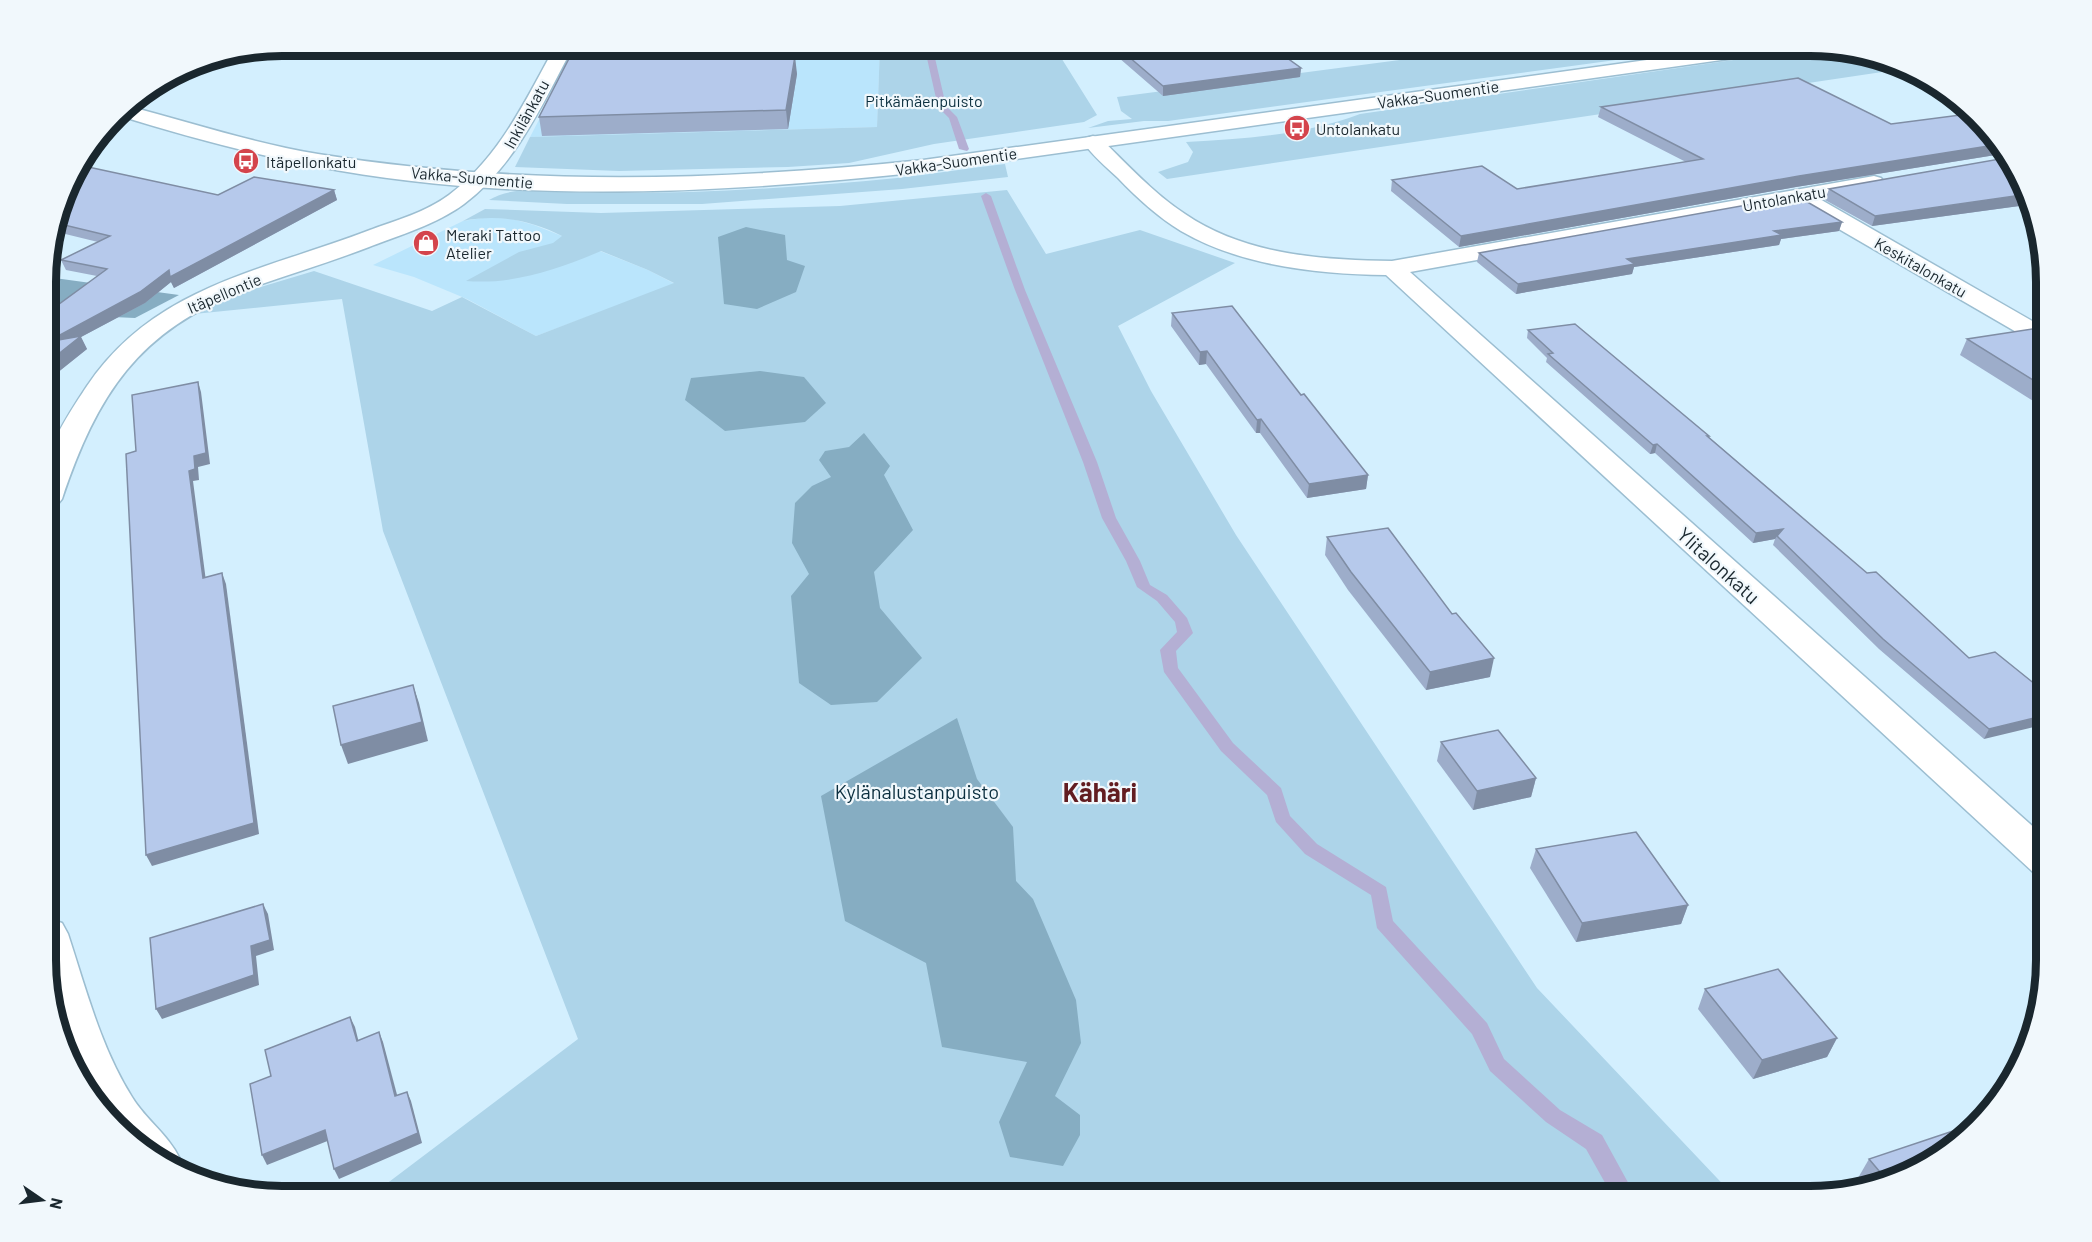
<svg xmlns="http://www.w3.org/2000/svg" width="2092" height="1242" font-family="Barlow,sans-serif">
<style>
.built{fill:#bae5fc}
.green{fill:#add4e9}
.forest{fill:#86adc2}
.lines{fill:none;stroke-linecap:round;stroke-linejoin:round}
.stream{fill:#b4afd4;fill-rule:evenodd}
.minor-casing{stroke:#9cbed1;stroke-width:3}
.tertiary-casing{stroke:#9cbed1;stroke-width:3}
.minor{fill:#fff;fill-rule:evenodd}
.tertiary{fill:#fff;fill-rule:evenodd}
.wall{fill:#9dadca}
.shaded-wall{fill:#7f8da4}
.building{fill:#b6c9eb;stroke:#7f8da4;stroke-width:1.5}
.labels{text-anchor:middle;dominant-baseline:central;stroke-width:4.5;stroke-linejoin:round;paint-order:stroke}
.far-street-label{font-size:16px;fill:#1a272e;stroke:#f1f8fc}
.far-park-label{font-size:16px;fill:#0b2f3f;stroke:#f1f8fc}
.far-poi-label{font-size:16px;fill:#1a272e;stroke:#f1f8fc;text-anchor:start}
.street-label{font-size:20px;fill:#1a272e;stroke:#f1f8fc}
.park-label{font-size:20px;fill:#0b2f3f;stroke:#f1f8fc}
.district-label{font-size:26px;font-weight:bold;fill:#621d21;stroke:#f1f8fc}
.rim{fill:none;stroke:#1a272e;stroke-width:8}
</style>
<rect width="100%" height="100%" fill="#d3effe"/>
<g class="built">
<polygon points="578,45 880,45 877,127 530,137"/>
<polygon points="489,217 512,219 534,225 648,270 675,284 536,336 467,299 414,277 373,265 463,221"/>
</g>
<g class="green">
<polygon points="880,45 943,45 944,58 1055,48 1097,115 1084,122 934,144 849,163 788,167 619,171 515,167 530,137 877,127"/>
<polygon points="1514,45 1726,45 1168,121 1144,121 1088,128 1108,121 1132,119 1121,111 1117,97"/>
<path d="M1824,47L1872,53L1909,68L1167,179L1158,172L1188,162L1193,152L1186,142C1246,139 1304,135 1360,114Z"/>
<path d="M1005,164L1008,177L902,189L702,204H567L489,200C517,183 560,193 592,193C693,194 795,188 897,178C933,174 969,168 1005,164Z"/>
<path d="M1007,190L1046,254L1140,230L1235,263L1118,326L1151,391L1236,535L1537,988L1735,1197H369L578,1039L383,531L342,299L194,314L241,293L314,271L432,311L462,297L536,336L674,283L648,270L601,251C559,269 513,285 466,281L519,252L553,243L562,236C530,220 498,214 463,221L485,209L601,213L840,206Z"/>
</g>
<g class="forest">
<polygon points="746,227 785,235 787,260 805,266 796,292 757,309 724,304 718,237"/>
<polygon points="47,277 179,295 135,318 47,314"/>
<polygon points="760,371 804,377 826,403 805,422 725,431 685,400 691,378"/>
<polygon points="864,433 890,466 884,475 913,530 874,572 880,608 922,658 877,702 831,705 799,683 791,596 809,574 792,543 795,503 812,486 831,477 819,460 825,451 849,447"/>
<polygon points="957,718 977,779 1013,827 1016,881 1033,899 1076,1000 1081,1043 1055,1096 1080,1115 1080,1135 1063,1166 1010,1157 999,1122 1027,1062 942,1047 926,963 845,921 821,796"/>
</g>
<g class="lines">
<g class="stream">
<polygon points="924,45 932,45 946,106 957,117 969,149 967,151 959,149 949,118 938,107"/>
<polygon points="986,193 991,196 1025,290 1097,462 1116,518 1140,561 1150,585 1167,595 1187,618 1193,633 1176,651 1178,668 1233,743 1281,788 1290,816 1317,844 1386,887 1393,921 1487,1023 1504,1059 1560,1110 1602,1135 1636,1197 1613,1197 1586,1149 1546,1122 1490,1071 1472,1034 1377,928 1371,895 1305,854 1276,822 1267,795 1221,751 1164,672 1160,650 1177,632 1175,622 1157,601 1137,587 1126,561 1102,518 1083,462 1015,290 981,196"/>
</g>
<g class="minor-casing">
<g id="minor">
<path d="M556,45H574C544,101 516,165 464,204C437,224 400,235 369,247C328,263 286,275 245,290C138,330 97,395 62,499L57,505L47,508C47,493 45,477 47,463C49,443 75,404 87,386C155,285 264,271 370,230C397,220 426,212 449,195C500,157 526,99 556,45Z"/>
<path d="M1071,45H1089L1090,46L1087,50C1080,51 1076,51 1071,45Z"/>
<path d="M1093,136L1100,138C1127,164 1153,193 1185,214C1245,255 1322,260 1392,261L1874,176L1881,178L1884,182L1881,186L1818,198L2046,329V346L2037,344L1794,203L1410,272L2047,839V876L2033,872L1386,275C1318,274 1241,266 1181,231C1158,217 1137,198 1118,178C1106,167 1092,155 1083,142L1086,138Z"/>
<path d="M47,918L62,923L68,934C86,989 101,1048 132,1097C146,1120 168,1134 180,1159L175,1170L163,1165L85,1092L47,991Z"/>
</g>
</g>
<g class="tertiary-casing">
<path id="tertiary" d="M1755,45H1802L1799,49L1793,50L923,172C722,193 514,205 314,166C247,153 182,135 117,115L124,105C189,122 252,143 318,154C521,187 719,181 923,160Z"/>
</g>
<use href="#minor" class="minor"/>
<use href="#tertiary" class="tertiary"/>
</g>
<g class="wall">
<polygon points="1104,45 1291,45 1272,47 1301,68 1300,77 1163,96"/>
<polygon points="742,47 777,47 777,53 791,53 797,74 788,129 542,136 539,117"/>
<polygon points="1601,107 1891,124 2007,150 2008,153 1796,187 1459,247 1391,191 1392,180 1517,189 1686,162 1598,117"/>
<polygon points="2011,157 2034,204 1872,226 1825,200 1829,189"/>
<polygon points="70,177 218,195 334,190 337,200 174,288 171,282 145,303 81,337 87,349 47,381 97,276 66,270 61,260 98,242 53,231"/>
<polygon points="1842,222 1839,231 1781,239 1779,245 1634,267 1632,274 1516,294 1477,262 1479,253"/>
<polygon points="1172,313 1301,395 1368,475 1366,489 1307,498 1260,433 1256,433 1206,364 1199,365 1171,326"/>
<polygon points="1528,330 1709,437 1867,573 1969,658 2046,693 1984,739 1879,649 1773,545 1775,539 1753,543 1655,453 1650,454 1546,362 1547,358 1527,338"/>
<polygon points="2046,330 2046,409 1960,355 1967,339"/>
<polygon points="1327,537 1490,677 1426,690 1348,590 1325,555"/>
<polygon points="1441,742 1536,778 1531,797 1473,810 1437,761"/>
<polygon points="1536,849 1688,905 1681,924 1576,942 1530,868"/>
<polygon points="1705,989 1837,1038 1827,1057 1753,1079 1698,1009"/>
<polygon points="1869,1159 1929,1165 1864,1185 1858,1178"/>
</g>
<g class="shaded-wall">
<polygon points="736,45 743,45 737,65 735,48"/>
<polygon points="1039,45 1068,45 1039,47"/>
<polygon points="1261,45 1291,45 1261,49"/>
<polygon points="791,53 793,70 795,56 797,74 788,129 786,110"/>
<polygon points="1301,68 1300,77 1163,96 1163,86"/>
<polygon points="2001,144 2008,153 1796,187 1459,247 1461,236 1799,176"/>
<polygon points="334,190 337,200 174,288 171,282 145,303 81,337 87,349 47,381 47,342 169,270"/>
<polygon points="2029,194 2034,204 1872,226 1875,216"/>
<polygon points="1842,222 1839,231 1781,239 1779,245 1634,267 1632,274 1516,294 1518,284 1627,259 1774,231"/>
<polygon points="1207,351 1206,364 1199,365 1200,352"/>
<polygon points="198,382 201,392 210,464 198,467 199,480 193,481 207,589 203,578 189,471 194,456"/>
<polygon points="1261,419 1260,433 1256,433 1257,420"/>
<polygon points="1657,444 1655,453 1650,454 1653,445"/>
<polygon points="1368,475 1366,489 1307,498 1309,484"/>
<polygon points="1783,529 1777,536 1775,539 1753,543 1756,533"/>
<polygon points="222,573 226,584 259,834 152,866 146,855"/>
<polygon points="1494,658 1490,677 1426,690 1430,672"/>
<polygon points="413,685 419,703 428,741 348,764 341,745"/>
<polygon points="2046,715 2046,724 1984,739 1989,729"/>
<polygon points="1536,778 1531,797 1473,810 1477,791"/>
<polygon points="263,904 268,914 274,950 256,956 259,985 162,1019 156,1009 251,946"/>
<polygon points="1688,905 1681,924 1576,942 1582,923"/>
<polygon points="350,1017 355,1027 361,1051 357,1041"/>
<polygon points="379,1032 383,1042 400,1106 395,1096"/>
<polygon points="1837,1038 1827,1057 1753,1079 1762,1060"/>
<polygon points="407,1092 411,1101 422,1143 339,1179 334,1169"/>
<polygon points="325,1130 330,1140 267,1165 262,1155"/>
</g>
<g class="building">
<polygon points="576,45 736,45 735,48 777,47 775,53 791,53 791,57 795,56 786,110 539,117"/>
<polygon points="1115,45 1269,45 1301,68 1163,86"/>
<polygon points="1798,78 1891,124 1968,114 2001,144 1799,176 1461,236 1392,180 1482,166 1517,189 1703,159 1601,107"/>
<polygon points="2011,157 2029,194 1875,216 1829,189"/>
<polygon points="79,165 218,195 254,177 334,190 170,277 169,270 140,292 47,342 47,313 107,269 61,260 110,236 56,223 70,177"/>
<polygon points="1797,196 1842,222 1774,231 1782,235 1627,259 1635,264 1518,284 1479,253"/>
<polygon points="1232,306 1301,395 1304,394 1368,475 1309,484 1261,419 1257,420 1207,351 1200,352 1172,313"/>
<polygon points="1575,324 1709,436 1707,436 1867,573 1876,572 1969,658 1995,652 2046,693 2046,715 1989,729 1883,639 1777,536 1783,529 1756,533 1657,444 1653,445 1548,354 1553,353 1528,330"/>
<polygon points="2039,328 2046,330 2046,388 1967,339"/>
<polygon points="81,336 47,363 47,342"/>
<polygon points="198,382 206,453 194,456 195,469 189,471 203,578 222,573 254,823 146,855 126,454 136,451 132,395"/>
<polygon points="1388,528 1452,614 1456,613 1494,658 1430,672 1351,572 1327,537"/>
<polygon points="413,685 422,722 341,745 333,706"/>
<polygon points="1498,730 1536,778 1477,791 1441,742"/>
<polygon points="1636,832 1688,905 1582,923 1536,849"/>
<polygon points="263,904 270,940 251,946 254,975 156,1009 150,938"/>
<polygon points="1778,969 1837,1038 1762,1060 1705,989"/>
<polygon points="350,1017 357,1041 379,1032 395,1096 407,1092 418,1133 334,1169 325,1130 262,1155 250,1084 271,1076 265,1050"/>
<polygon points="1977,1123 1979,1126 1978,1127 1929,1165 1885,1178 1869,1159"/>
</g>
<defs>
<g id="bus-disc" transform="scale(1.35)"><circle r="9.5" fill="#d4444c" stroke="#f1f8fc"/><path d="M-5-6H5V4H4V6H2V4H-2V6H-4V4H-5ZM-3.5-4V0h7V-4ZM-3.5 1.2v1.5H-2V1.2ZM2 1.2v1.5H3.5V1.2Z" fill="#fff"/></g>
<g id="shop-disc" transform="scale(1.35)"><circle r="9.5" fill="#d4444c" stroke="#f1f8fc"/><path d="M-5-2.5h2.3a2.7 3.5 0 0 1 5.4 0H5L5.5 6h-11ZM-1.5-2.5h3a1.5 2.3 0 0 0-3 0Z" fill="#fff"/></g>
</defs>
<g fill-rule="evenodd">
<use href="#bus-disc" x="1297" y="128"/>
<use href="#bus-disc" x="246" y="161"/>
<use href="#shop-disc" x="426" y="243"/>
</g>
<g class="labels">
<g class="far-street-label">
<text transform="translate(1438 94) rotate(-8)">Vakka-Suomentie</text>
<text transform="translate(526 114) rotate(-61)">Inkilänkatu</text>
<text transform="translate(956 161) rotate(-8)">Vakka-Suomentie</text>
<text transform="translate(472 177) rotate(5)">Vakka-Suomentie</text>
<text transform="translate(1784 198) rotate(-10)">Untolankatu</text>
<text transform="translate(1921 267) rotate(30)">Keskitalonkatu</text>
<text transform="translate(224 293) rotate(-23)">Itäpellontie</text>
</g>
<g class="far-park-label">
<text x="924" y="100">Pitkämäenpuisto</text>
</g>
<g class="far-poi-label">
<text x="1316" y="128">Untolankatu</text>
<text x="266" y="161">Itäpellonkatu</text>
<text x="446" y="234">Meraki Tattoo<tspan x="446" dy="18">Atelier</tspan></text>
</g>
<g class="street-label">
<text transform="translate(1719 565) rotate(42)">Ylitalonkatu</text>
</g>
<g class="park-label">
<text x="917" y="791">Kylänalustanpuisto</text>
</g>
<g class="district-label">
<text x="1100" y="791">Kähäri</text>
</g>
</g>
<path d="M0 0H2092V1242H0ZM282 56H1810A226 226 0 0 1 2036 282V960A226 226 0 0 1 1810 1186H282A226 226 0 0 1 56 960V282A226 226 0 0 1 282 56Z" fill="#f1f8fc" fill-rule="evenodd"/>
<path class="rim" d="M282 56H1810A226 226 0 0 1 2036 282V960A226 226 0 0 1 1810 1186H282A226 226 0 0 1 56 960V282A226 226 0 0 1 282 56Z"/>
<g transform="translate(42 1200) rotate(104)" stroke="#f1f8fc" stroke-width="4.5" paint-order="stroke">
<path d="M0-4.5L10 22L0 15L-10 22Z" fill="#1a272e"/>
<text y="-9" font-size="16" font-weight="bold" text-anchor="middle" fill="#1a272e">N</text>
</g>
</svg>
